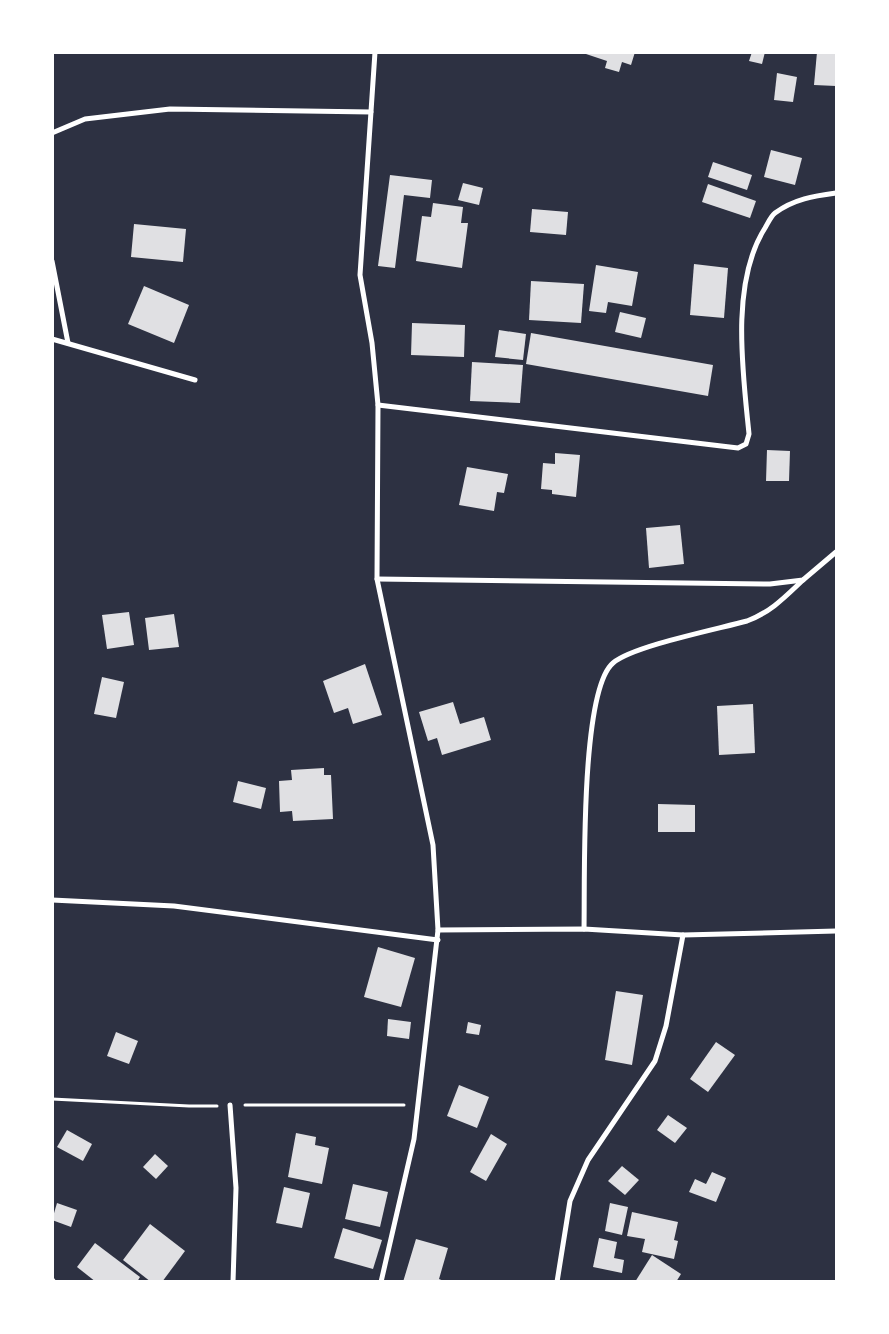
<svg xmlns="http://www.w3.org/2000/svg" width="889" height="1334" font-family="'Public Sans',sans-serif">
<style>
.building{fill:#e0e0e3}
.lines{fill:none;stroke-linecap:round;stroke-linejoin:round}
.path{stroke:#fff;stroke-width:3}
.minor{stroke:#fff;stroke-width:5}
</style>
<rect width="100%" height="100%" fill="#2d3142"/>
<g class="building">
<polygon points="580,52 635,52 631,65 622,62 619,72 605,68 607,61"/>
<polygon points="752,52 765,52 762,64 749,61"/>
<polygon points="817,52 836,52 836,86 814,85"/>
<polygon points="777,73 797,77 793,102 774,100"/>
<polygon points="771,150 802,158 795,185 764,177"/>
<polygon points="713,162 752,175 747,190 708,177"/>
<polygon points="390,175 432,180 430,198 404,195 395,268 378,266"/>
<polygon points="463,183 483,188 479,205 458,200"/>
<polygon points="708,184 756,201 750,218 702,202"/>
<polygon points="433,203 463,207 461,223 468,223 462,268 416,261 422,216 431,217"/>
<polygon points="532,209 568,212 566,235 530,232"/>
<polygon points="134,224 186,229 183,262 131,257"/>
<polygon points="694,264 728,268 724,318 690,315"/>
<polygon points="596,265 638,272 632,306 608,302 606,313 589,311"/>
<polygon points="531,281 584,284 581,323 529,320"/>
<polygon points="144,286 189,305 174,343 128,324"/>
<polygon points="620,312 646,318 641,338 615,332"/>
<polygon points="412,323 465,325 464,357 411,355"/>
<polygon points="499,330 526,334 523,360 495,357"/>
<polygon points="531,333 713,365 708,396 526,364"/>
<polygon points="472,362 523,365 520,403 470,401"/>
<polygon points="767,450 790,451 789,481 766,481"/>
<polygon points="555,453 580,455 576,497 552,494 552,490 541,489 543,463 555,464"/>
<polygon points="467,467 508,474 504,493 497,492 494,511 459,505"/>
<polygon points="680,525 684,564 649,568 646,528"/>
<polygon points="129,612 134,645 107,649 102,615"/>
<polygon points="174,614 179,647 149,650 145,618"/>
<polygon points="365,664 382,715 353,724 348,708 334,713 323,681"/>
<polygon points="102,677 124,682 116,718 94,714"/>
<polygon points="453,702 460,724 484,717 491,740 442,755 437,738 428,741 419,712"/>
<polygon points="753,704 755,753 719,755 717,706"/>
<polygon points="324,768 324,775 331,775 333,819 293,821 292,811 280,812 279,781 292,780 291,770"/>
<polygon points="238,781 266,788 261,809 233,802"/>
<polygon points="658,804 695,805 695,832 658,832"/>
<polygon points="378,947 415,958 401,1007 364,997"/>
<polygon points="616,991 643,995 632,1065 605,1060"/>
<polygon points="388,1019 411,1022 409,1039 387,1036"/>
<polygon points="468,1022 481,1025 479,1035 466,1033"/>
<polygon points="116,1032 138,1041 129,1064 107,1056"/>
<polygon points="716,1042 735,1055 708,1092 690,1079"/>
<polygon points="459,1085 489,1097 477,1128 447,1116"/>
<polygon points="668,1115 687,1128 675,1143 657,1130"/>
<polygon points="67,1130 92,1144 83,1161 57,1147"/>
<polygon points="296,1133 316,1137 315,1145 329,1148 322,1184 288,1177"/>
<polygon points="491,1134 507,1144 486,1181 470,1172"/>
<polygon points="155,1154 168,1166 156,1179 143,1167"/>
<polygon points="622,1166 639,1180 625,1195 608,1181"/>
<polygon points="712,1172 726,1178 716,1202 689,1192 695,1179 706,1184"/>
<polygon points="353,1184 388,1192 380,1227 345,1219"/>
<polygon points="284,1187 310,1193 302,1228 276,1223"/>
<polygon points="57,1203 77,1210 71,1227 52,1220"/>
<polygon points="610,1203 628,1207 622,1235 605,1231"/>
<polygon points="632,1212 678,1222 674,1240 678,1241 674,1259 642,1252 645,1239 627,1236"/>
<polygon points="150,1224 185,1251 162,1282 151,1282 123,1260"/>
<polygon points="343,1228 382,1240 373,1269 334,1258"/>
<polygon points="599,1238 617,1242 614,1258 624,1260 622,1273 593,1267"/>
<polygon points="416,1239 448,1248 439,1279 446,1282 403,1282"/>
<polygon points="95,1243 140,1277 137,1282 96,1282 77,1267"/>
<polygon points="652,1255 681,1274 676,1282 635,1282"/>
</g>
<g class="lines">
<g class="path">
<polyline points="52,1099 189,1106 217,1106"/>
<polyline points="245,1105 404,1105"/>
<polyline points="52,1278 55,1282"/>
</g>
<g class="minor">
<polyline points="375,52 360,275 372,343 378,405 377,579 433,845 438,930 414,1139 381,1282"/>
<polyline points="52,133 85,119 170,109 371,112"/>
<polyline points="52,261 68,343"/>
<polyline points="52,339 195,380"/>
<path d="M378,405L738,448L746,444L749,434C743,373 730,283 765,228C768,223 771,216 775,213C794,199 814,196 836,193"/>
<polyline points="377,579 770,584 803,580 836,552"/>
<polyline points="52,900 174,906 438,940"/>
<path d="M584,929C585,881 580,691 613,663C633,646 718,629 747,621C771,612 785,597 803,580"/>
<polyline points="438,930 584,929 683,935 836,931"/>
<polyline points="230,1105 236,1188 233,1282"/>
<polyline points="557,1282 570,1201 588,1160 655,1061 666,1026 683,935"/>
</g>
</g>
<rect width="889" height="1334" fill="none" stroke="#ffffff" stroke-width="108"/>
</svg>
